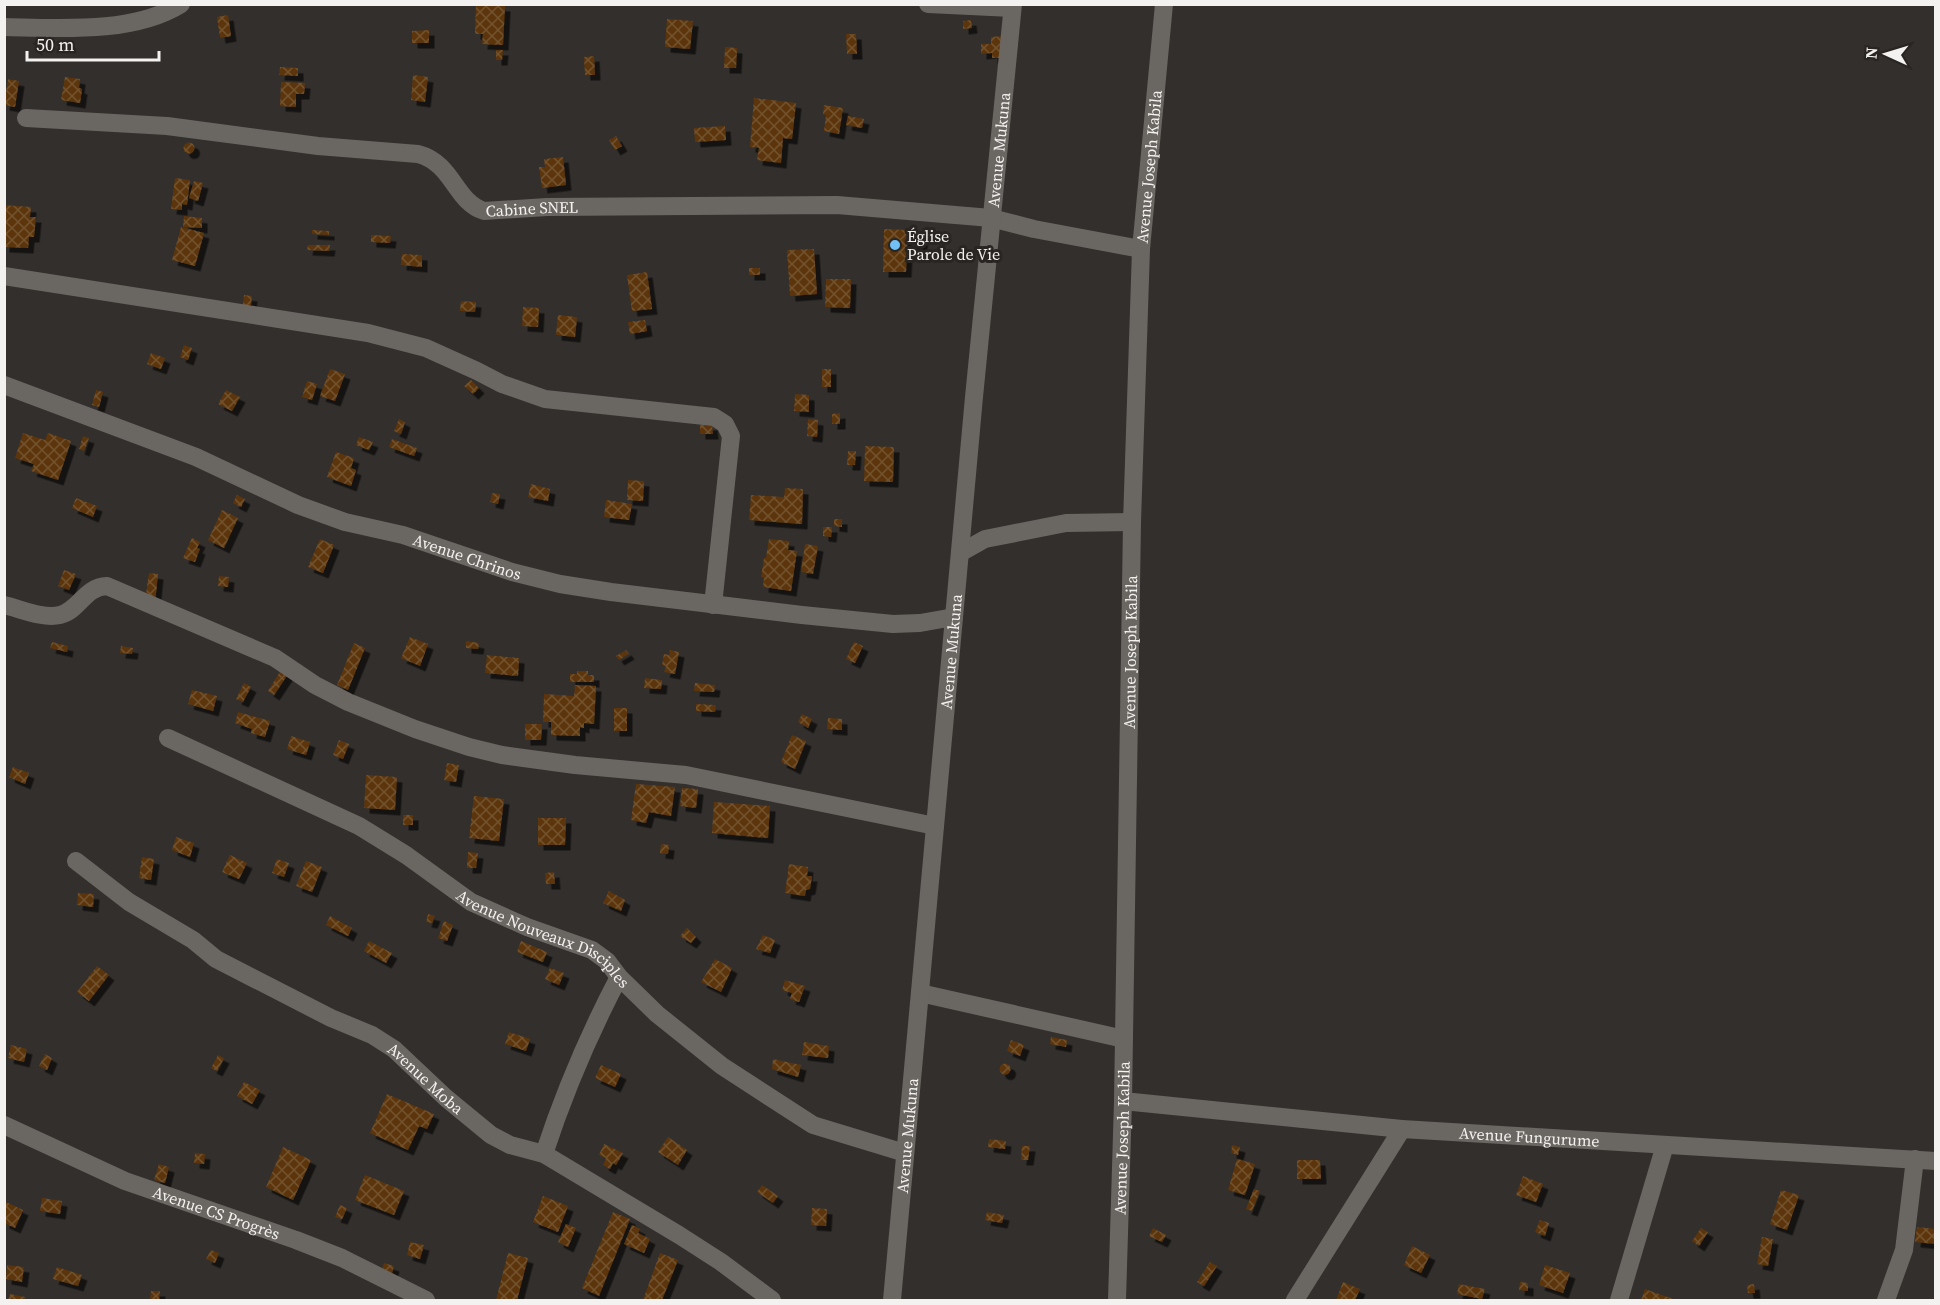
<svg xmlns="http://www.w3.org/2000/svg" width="1940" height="1305" font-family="'Source Serif 4',serif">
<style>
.building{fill:url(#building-cross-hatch);filter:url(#shadow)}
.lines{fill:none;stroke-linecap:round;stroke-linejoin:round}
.minor{stroke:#6a6662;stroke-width:18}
.poi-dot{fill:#72c1f5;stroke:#292522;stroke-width:2}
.labels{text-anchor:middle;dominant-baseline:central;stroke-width:6;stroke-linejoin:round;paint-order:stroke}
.street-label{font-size:16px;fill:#f4f2f0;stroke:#292522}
.poi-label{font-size:16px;fill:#f4f2f0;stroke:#292522;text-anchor:start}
</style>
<defs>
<pattern id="building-cross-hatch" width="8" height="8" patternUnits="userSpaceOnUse" patternTransform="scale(1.5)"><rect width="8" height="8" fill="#5b350b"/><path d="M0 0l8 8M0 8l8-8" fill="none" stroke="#73532f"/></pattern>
<filter id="shadow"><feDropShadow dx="5.5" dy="5.5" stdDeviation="0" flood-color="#0009"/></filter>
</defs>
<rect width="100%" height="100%" fill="#322f2c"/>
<g class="building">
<polygon points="476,4 505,6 503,45 482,44 483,34 475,34"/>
<polygon points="228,15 231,36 220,38 217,17"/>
<polygon points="667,19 693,21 690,49 665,47"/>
<polygon points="971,20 972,28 963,29 963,21"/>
<polygon points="429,30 429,43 412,43 412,31"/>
<polygon points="846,34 856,34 857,54 847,54"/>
<polygon points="1002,36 1003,58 992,58 992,53 981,54 981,44 991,44 991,37"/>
<polygon points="725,47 737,48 736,68 724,68"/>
<polygon points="496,50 503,50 502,60 496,60"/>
<polygon points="594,56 595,75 585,75 584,57"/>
<polygon points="280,67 298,68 298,76 279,75"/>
<polygon points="413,75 428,77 425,102 411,100"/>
<polygon points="65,77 80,79 79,88 82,89 80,103 61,100"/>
<polygon points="8,79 19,81 15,107 4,105"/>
<polygon points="281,82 305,83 304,94 296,94 296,107 280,106"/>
<polygon points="754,98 796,103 792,139 783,138 781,163 757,160 759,148 750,147"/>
<polygon points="824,105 843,108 839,134 824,131 826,115 823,114"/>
<polygon points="848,116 864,119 862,128 846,125"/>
<polygon points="725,126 726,140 695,142 694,128"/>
<polygon points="616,136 622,146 615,150 609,140"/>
<circle cx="189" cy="148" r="5.5"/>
<polygon points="563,157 566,185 542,188 539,167 545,167 544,159"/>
<polygon points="175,178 190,180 187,205 182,204 182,210 171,209"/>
<polygon points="194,181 203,183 198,201 189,198"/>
<polygon points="4,205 31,207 30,217 36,217 34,237 29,237 28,248 4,247"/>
<polygon points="184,216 202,218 202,228 183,227"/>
<polygon points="181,227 204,233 195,266 172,260"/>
<polygon points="884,229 908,230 906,272 883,272"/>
<polygon points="312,230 329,231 329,235 312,234"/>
<polygon points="911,232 923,233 922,246 910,245"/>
<polygon points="371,235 391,236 390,243 371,242"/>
<polygon points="308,245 330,245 329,251 307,250"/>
<polygon points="814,249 817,294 790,296 787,250"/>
<polygon points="402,254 422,255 422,267 401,265"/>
<rect x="749" y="268" width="11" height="7"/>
<polygon points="647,272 652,309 632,311 627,275"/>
<polygon points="826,279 851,279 850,308 825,307"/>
<polygon points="244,295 252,296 251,305 243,305"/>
<polygon points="461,301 476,302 475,312 460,311"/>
<polygon points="523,307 539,308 538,327 522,326"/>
<polygon points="558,315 577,317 575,337 556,335"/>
<polygon points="645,320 647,331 630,334 628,322"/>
<polygon points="184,345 192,348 188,360 180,357"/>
<polygon points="151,353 165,358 161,369 147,364"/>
<polygon points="330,369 345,374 335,401 320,396"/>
<rect x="822" y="369" width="9" height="18"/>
<polygon points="471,380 479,388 473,394 464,386"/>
<polygon points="307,381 317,384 312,400 302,397"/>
<polygon points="96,390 103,392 99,407 92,405"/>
<polygon points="226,390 240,397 232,411 218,404"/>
<polygon points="795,394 809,395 809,412 794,411"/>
<polygon points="840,413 840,424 832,424 832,414"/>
<polygon points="399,419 405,422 401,434 394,431"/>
<polygon points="808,419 818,420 817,437 807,436"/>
<polygon points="700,425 712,425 713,434 700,434"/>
<polygon points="23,433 45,440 48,433 71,441 58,480 31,471 34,464 15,458"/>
<polygon points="83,436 89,438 84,451 79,449"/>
<polygon points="359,437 373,442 369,450 356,445"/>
<polygon points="392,439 417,448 414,456 389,447"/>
<polygon points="865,446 894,447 893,482 864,481"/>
<polygon points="848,451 856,451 855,465 847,465"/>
<polygon points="336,452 354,458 351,468 356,470 351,486 327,477"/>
<polygon points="628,480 644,481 643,501 627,500"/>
<polygon points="531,484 550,489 548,501 528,497"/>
<polygon points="785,488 803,489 802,524 749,520 751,495 784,497"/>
<polygon points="492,493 500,494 498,504 490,502"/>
<polygon points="237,495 245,499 241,507 233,503"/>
<polygon points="76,498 97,506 93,517 72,508"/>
<polygon points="606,500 632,504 629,520 604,517"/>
<polygon points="222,510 238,518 224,548 208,540"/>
<polygon points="834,519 842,519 842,527 834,526"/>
<polygon points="823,527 832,527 831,537 823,536"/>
<polygon points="192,538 200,542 197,548 200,549 195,562 183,558"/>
<polygon points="320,539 334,545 323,573 308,567"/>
<polygon points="769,539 789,541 788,550 797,551 791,591 763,587 764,578 761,577 764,558 766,558"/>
<polygon points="805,544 818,546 813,574 801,572"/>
<polygon points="64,570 76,574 69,590 58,586"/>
<polygon points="149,573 158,574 155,603 145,601"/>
<polygon points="219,576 229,577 228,587 218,586"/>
<polygon points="410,637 428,644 420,666 401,658"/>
<polygon points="466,641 479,643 478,649 466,648"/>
<polygon points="52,642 68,646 67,652 50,648"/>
<polygon points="854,642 863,646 855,663 846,659"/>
<polygon points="354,643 365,648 348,690 337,685"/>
<polygon points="121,646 133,648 132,654 120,653"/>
<polygon points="626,650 629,654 619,660 616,656"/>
<polygon points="670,650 679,652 675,674 664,672 666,666 662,665 664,654 669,655"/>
<polygon points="487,655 519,658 518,676 485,673"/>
<polygon points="281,670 288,674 274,695 268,691"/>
<polygon points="577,671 588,671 588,675 594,675 594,682 570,682 570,674 577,674"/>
<polygon points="645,678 662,680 661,689 644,688"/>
<polygon points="244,683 251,687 243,702 236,699"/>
<polygon points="695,683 715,685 714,692 694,691"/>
<polygon points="575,685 596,686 594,724 584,723 584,728 580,727 580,736 551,735 551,722 543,722 544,694 574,696"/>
<polygon points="192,690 217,696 213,711 188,704"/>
<polygon points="696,704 716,705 715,712 696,711"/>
<rect x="614" y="708" width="13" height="23"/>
<polygon points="238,712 270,721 265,737 251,733 252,729 235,723"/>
<polygon points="802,714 812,719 808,728 798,722"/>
<polygon points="828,718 842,719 842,730 827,729"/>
<polygon points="525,724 542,724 541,740 525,740"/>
<polygon points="792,735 806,741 795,769 781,762"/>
<polygon points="291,736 310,742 306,755 287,749"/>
<polygon points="339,740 349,744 343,759 333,755"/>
<polygon points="447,763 459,765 456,782 444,780"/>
<polygon points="13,767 29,773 25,784 9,777"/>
<polygon points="366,775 397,777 395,810 364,808"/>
<polygon points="636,784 675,787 671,816 649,812 646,823 631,820"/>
<polygon points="682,788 698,789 696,808 680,806"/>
<polygon points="474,796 504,799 499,841 469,838"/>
<polygon points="714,802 770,806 768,838 712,833"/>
<rect x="403" y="815" width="10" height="10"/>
<polygon points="538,818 566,818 565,845 538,845"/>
<polygon points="176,837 194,843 190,857 172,850"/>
<polygon points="661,844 669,845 668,854 660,853"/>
<polygon points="468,852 478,853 476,868 467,868"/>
<polygon points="230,855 247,863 239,879 222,872"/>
<polygon points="142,857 154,859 151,880 139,878"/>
<polygon points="277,859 289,863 284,877 272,873"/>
<polygon points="306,861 322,867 312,892 296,886"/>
<polygon points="789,864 808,867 807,876 812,876 810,889 806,890 805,896 785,893"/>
<polygon points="554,872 555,884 546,884 545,873"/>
<polygon points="609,891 625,900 621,911 603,903"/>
<polygon points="78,893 94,894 93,907 77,905"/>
<polygon points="428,914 435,916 432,923 426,922"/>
<polygon points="330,916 352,928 348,936 326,925"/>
<polygon points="444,921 453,925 447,941 438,938"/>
<polygon points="687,928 696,937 691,943 680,936"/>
<polygon points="763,935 775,940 770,953 756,949"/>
<polygon points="369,941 392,953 386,963 364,951"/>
<polygon points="521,941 547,952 543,962 517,952"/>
<polygon points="715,959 732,968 721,992 701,982"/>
<polygon points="97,966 109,975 89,1001 77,992"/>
<polygon points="550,968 564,973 559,985 545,979"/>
<polygon points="785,980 805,986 799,1002 790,999 792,993 782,990"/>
<polygon points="509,1032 530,1039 526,1051 505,1044"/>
<polygon points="1051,1037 1067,1040 1066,1047 1050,1044"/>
<polygon points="1011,1040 1024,1045 1020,1056 1007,1051"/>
<polygon points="804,1042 829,1046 828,1058 802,1055"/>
<polygon points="11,1045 27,1049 24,1062 8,1058"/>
<polygon points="45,1054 52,1058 47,1070 39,1066"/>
<polygon points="218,1055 224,1058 217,1071 211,1068"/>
<polygon points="773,1059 801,1065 798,1077 772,1069"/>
<circle cx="1005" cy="1069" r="5.5"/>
<polygon points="601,1065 621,1074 615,1087 595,1078"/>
<polygon points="244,1082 260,1090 252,1104 237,1096"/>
<polygon points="387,1094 434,1114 427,1129 419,1126 408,1150 370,1133"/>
<polygon points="668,1137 687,1150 678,1165 658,1152"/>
<polygon points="989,1139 1006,1141 1005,1149 988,1147"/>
<polygon points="604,1144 623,1153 616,1165 613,1163 610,1169 603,1165 606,1158 599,1155"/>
<polygon points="1232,1145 1240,1147 1238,1155 1231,1153"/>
<polygon points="1022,1146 1030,1146 1028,1160 1021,1160"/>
<polygon points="283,1147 311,1160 293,1200 266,1187"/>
<polygon points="195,1153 205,1154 204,1164 194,1163"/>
<polygon points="1237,1159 1255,1164 1245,1195 1228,1190"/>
<polygon points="1297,1160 1320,1160 1321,1179 1297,1179"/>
<polygon points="159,1164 169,1167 165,1183 154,1180"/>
<polygon points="365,1175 404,1191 394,1215 355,1200"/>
<polygon points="1523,1176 1543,1184 1536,1202 1516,1195"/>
<polygon points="762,1185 778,1196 773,1203 757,1192"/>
<polygon points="1254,1189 1260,1191 1252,1211 1246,1209"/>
<polygon points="1781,1190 1799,1195 1787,1230 1770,1224"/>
<polygon points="543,1196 568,1206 558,1232 533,1222"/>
<polygon points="42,1198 62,1201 60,1214 40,1211"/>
<polygon points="4,1201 23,1210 15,1228 4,1223"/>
<polygon points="340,1205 347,1208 342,1219 335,1217"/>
<polygon points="812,1208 827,1209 826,1226 811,1225"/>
<polygon points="613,1212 630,1219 599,1296 582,1288"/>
<polygon points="987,1212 1004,1215 1002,1223 985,1220"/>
<polygon points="1540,1220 1549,1223 1545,1236 1535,1232"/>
<polygon points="566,1224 576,1228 568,1247 558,1242"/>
<polygon points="632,1225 640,1229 638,1233 650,1239 644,1253 624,1244"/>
<polygon points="1917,1227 1936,1229 1936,1244 1915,1242"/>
<polygon points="1153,1228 1166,1235 1162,1242 1149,1236"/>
<polygon points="1701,1228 1708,1232 1699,1246 1692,1241"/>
<polygon points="1762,1237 1773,1239 1768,1266 1757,1264"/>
<polygon points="410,1242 424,1245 420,1259 407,1255"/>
<polygon points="1412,1246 1430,1255 1421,1273 1404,1265"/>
<polygon points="211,1250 219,1253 215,1263 206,1259"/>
<polygon points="508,1253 528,1258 517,1300 496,1300"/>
<polygon points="660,1253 678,1260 662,1300 643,1300"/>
<polygon points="1210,1262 1217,1266 1204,1286 1197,1282"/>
<polygon points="384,1263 394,1266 391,1277 380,1274"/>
<polygon points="7,1265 24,1267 22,1282 6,1279"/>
<polygon points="1545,1265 1570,1273 1563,1293 1539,1285"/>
<polygon points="57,1267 82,1275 78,1286 53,1279"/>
<polygon points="1343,1282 1360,1289 1355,1300 1336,1300"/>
<polygon points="1520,1282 1528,1283 1528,1291 1519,1290"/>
<polygon points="1459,1284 1485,1289 1482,1299 1457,1294"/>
<polygon points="1754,1284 1755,1293 1748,1293 1747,1285"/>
<polygon points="1645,1289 1676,1300 1641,1300"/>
<polygon points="151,1291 160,1291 159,1300 150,1300"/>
<polygon points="10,1294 25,1297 24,1300 8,1300"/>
</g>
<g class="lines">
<g class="minor">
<polyline points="928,4 1012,8"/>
<path d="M4,27C59,28 133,34 181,4"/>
<path id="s1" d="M26,118L167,126L318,146L418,154C453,163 455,202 484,211L547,207L837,205L991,218L1034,229L1141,249"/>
<polyline points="4,276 368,333 426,348 477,371 502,384 545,399 714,417 725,424 731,436 713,605"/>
<path id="s2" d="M4,385L196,457L298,505L345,522L403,535L512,572L560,584L611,592L802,615L893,624L920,623L954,617"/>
<polyline points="960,553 985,539 1066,523 1132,522"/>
<path d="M4,605C21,609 43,619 60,615C80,610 84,587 107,586L275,658L315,685L348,702L415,729L469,747L502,755L575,765L686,775L935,826"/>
<path id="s3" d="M168,738L359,826L406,855L471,902L527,927L592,950L607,961L619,977L657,1014L722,1066L813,1125L905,1153"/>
<path id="s4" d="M76,861L129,902L193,940L216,959L331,1018L372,1035L394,1049L446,1098L491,1135L510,1145L544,1154L679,1235L721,1262L772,1300"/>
<polyline points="920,993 1124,1039"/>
<path id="s5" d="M1123,1101L1402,1129L1936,1161"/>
<path id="s6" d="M4,1125L125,1181L296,1240L342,1258L426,1300"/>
<path d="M544,1154C564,1093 589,1034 619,977"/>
<path id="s7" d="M892,1300L974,397L1013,4"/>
<path id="s8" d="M1117,1300L1123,1101L1132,522L1141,249L1164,4"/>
<polyline points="1295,1300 1402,1129"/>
<polyline points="1619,1300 1665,1145"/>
<polyline points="1886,1300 1904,1250 1915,1159"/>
</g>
</g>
<circle class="poi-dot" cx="895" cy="245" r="6"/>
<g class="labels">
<g class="street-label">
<text stroke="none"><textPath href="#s7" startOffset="1155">Avenue Mukuna</textPath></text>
<text stroke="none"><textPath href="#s8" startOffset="1134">Avenue Joseph Kabila</textPath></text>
<text stroke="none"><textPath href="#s1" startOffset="531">Cabine SNEL</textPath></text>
<text stroke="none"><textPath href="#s2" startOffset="495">Avenue Chrinos</textPath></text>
<text stroke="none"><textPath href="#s7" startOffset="651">Avenue Mukuna</textPath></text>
<text stroke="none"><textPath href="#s8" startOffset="648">Avenue Joseph Kabila</textPath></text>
<text stroke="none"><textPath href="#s3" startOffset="428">Avenue Nouveaux Disciples</textPath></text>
<text stroke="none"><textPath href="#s4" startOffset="414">Avenue Moba</textPath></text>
<text stroke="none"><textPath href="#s7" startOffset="165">Avenue Mukuna</textPath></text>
<text stroke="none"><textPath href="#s5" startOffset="408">Avenue Fungurume</textPath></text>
<text stroke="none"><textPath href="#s8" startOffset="162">Avenue Joseph Kabila</textPath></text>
<text stroke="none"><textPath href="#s6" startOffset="230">Avenue CS Progrès</textPath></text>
</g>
<g class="poi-label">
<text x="907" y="236">Église<tspan x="907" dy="18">Parole de Vie</tspan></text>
</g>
</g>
<rect width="1940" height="1305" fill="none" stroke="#f4f2f0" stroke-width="12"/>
<g transform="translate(1886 54) rotate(274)" stroke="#292522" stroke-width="4.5" paint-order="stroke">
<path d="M0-4.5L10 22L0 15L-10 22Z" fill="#f4f2f0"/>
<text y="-9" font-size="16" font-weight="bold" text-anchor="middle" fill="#f4f2f0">N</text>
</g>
<path d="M27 51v9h132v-9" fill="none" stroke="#f4f2f0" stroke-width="3"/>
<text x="36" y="51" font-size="18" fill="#f4f2f0" stroke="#292522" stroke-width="4.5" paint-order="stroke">50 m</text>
</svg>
